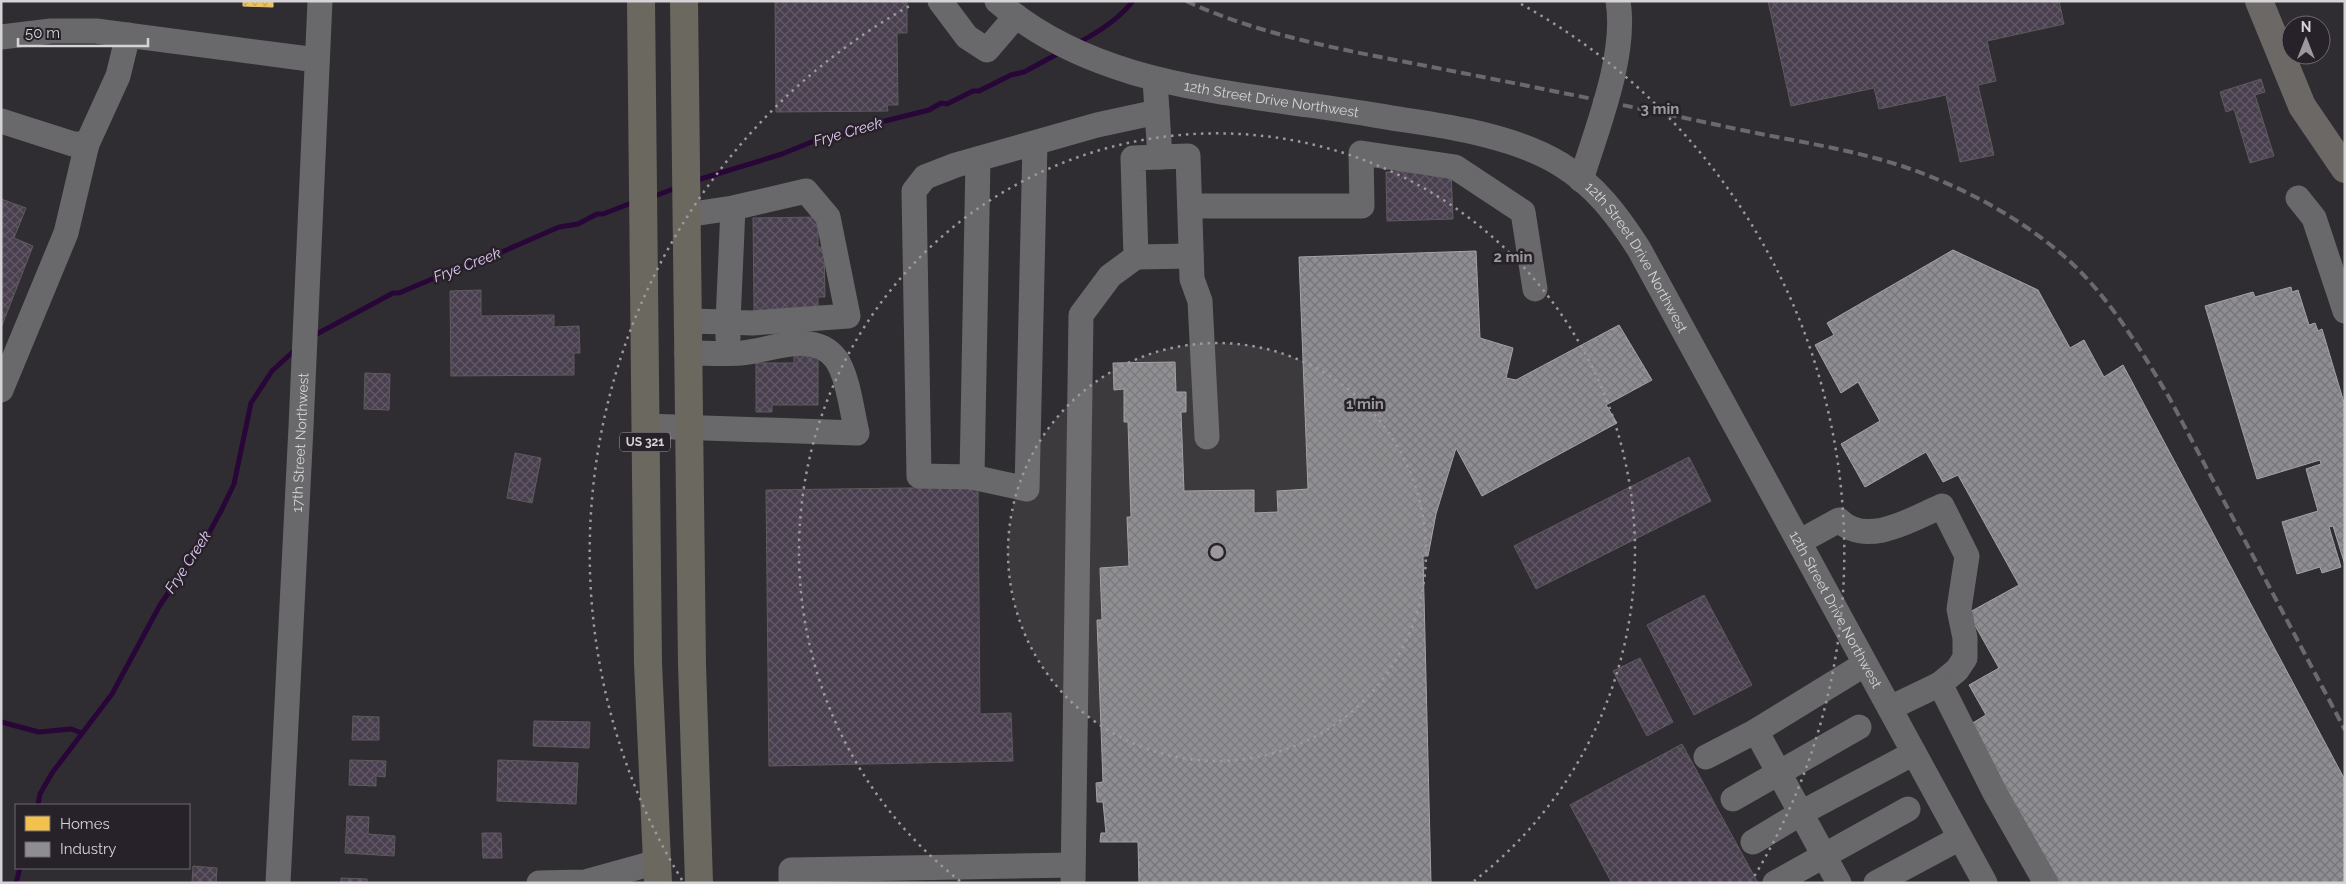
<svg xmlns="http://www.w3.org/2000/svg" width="2346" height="884" font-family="Raleway,sans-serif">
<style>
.homes{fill:url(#homes-cross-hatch);stroke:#eac677}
.industry{fill:url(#industry-cross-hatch);stroke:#a3a2a7}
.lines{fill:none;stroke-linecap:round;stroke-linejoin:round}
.stream{stroke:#280638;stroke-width:5}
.building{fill:url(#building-cross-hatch);stroke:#5d5b5e}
.minor{stroke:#69686a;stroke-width:25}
.major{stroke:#6b6865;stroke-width:28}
.highway{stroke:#6b6860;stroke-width:28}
.rail{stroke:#6c696e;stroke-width:4;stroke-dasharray:10 5;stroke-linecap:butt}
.ring{fill:none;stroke:#9c999d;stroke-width:2.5;stroke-dasharray:2.5 5}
.labels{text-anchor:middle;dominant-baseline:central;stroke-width:5;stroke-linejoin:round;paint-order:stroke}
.shield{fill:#272229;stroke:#a29ea3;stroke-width:1}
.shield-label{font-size:12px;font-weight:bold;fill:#d6d3d7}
.street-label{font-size:14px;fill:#d6d3d7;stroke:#272229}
.water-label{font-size:15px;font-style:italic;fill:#e3caf3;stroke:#272229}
.centre{fill:#9c999d;stroke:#272229;stroke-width:2.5}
.ring-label{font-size:15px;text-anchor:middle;font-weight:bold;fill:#9c999d;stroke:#272229;stroke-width:5;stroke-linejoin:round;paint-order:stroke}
</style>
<defs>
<pattern id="homes-cross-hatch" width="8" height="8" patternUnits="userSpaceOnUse" patternTransform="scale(1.25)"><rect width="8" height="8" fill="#f2c14e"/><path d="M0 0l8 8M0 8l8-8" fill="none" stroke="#cea74b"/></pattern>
<pattern id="industry-cross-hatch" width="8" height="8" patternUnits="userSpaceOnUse" patternTransform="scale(1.25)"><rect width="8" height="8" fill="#8d8d92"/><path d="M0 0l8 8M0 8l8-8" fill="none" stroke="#767679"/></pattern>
<pattern id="building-cross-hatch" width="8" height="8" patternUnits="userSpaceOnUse" patternTransform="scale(1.25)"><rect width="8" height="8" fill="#493f4e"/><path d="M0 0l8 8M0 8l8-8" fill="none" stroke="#625a67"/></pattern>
</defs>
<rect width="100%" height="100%" fill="#302d32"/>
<polygon class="homes" points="243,1 273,1 273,7 243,6"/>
<g class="industry">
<polygon points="1953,250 2038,290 2070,348 2084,340 2104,377 2123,365 2345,780 2345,883 2058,883 1971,724 1986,715 1969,685 1999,668 1968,613 2019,585 1958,475 1943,482 1926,452 1865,487 1841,444 1880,421 1858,382 1841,393 1815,345 1834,335 1827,323"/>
<polygon points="1476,251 1480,338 1513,348 1506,378 1516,380 1619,325 1652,380 1606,405 1617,423 1482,496 1456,448 1436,514 1428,556 1423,556 1431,883 1139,883 1138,842 1100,842 1101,833 1106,833 1103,802 1097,802 1096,783 1103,782 1097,620 1102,620 1100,568 1129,566 1127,517 1131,517 1128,422 1124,422 1124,389 1114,390 1113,363 1175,362 1176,392 1186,392 1186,412 1181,412 1184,491 1254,490 1254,513 1278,512 1277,491 1308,489 1299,257"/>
<polygon points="2291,287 2292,292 2298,290 2309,325 2315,323 2318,331 2322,329 2345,406 2345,565 2333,526 2329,527 2341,567 2322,573 2320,567 2297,574 2282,522 2318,511 2306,469 2321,464 2320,460 2257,479 2205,306 2253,292 2255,297"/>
</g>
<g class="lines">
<g class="stream">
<path d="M1078,43C1098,32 1118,20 1133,1"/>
<polyline points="694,181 782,154 814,141 852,132 865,126 929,110 941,103 947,104 973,91 979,91 1011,75 1024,72 1061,52"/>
<polyline points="652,197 679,187"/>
<polyline points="313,336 393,293 399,293 489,255 495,255 559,227 578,224 597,214 603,214 634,202"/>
<polyline points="1,722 39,732 71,729 82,733"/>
<polyline points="38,805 40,794 52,773 112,694 160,605 208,535 222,509 234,484 251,403 272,371 296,349"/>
<polyline points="16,883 20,868"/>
</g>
</g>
<g class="building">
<polygon points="775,1 907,1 907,33 897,33 898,105 887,105 888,111 776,112"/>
<polygon points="1768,1 2059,1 2064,24 1987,41 1996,81 1978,85 1994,155 1960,162 1946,95 1879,109 1874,88 1791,106"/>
<polygon points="2261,79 2265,92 2255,95 2274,156 2250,163 2234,109 2226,112 2220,92"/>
<polygon points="1451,170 1453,219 1387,221 1386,172"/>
<polygon points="1,199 26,208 14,238 33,246 1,328"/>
<polygon points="818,217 818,247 824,247 825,297 818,297 818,310 754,311 753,218"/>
<polygon points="481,290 481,316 554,315 554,327 579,326 580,353 574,353 574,375 451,376 450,291"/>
<polygon points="794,354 818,354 818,405 772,405 772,412 756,412 756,363 794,363"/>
<polygon points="365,373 390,374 389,410 364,409"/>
<polygon points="515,453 541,458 532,503 507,498"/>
<polygon points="1689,457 1711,501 1536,589 1514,546"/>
<polygon points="978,487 980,714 1011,713 1013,761 769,766 766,490"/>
<polygon points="1704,595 1752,685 1694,715 1647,625"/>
<polygon points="1640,658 1673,722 1647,736 1613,671"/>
<polygon points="353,716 379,717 379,740 352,740"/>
<polygon points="534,721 590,722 589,748 533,746"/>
<polygon points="1682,744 1758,883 1612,883 1570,805"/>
<polygon points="350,760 386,761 385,777 376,776 376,786 349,785"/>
<polygon points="498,760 578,763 576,804 497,801"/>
<polygon points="347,816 369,817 368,834 395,836 394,856 345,853"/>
<polygon points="482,833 501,833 502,858 483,858"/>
<polygon points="193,866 217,868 216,883 192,883"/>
<polygon points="341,878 367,879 367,883 341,883"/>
</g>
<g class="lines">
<g class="minor">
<polyline points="940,1 967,37 987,50 1016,16"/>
<path id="s1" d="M997,1C1084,77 1198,89 1308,105C1340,109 1373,115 1405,120C1454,127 1518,138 1560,164C1595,185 1618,216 1639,249L1985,883"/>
<polyline points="1,37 51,31 96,31 317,60"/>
<polyline points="1,121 73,144 87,144 118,76 128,35"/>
<polyline points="1035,143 1027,489 972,477 919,476 914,191 925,177 956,165 1097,125 1157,112 1155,79"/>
<polyline points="1160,157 1188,156 1192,279 1200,301 1207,437"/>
<path d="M1581,180C1597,128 1627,55 1618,1"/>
<polyline points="2298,198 2314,218 2345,311"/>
<polyline points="1190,206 1362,206 1361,153 1455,167 1523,212 1535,289"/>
<polyline points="686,215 733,208 806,191 828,217 848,316 752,323 728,322 733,208"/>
<polyline points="1136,257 1191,256"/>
<polyline points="687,321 728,322 728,338"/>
<polyline points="1,390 66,233 87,144"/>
<path d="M645,426L857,433C852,412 848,376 836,359C814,329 770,351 741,353C723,354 705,353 687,353"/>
<polyline points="972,477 978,159"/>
<path d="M1799,542L1839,520C1867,548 1914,518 1942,506L1967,556L1959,609L1965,638V658L1957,670L1940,684"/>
<polyline points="1890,708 1940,684 1995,793 2046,883"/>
<polyline points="1706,757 1756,731"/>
<polyline points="1733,799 1859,727"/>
<polyline points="1753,842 1801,813 1914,753"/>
<path id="s2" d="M278,883L301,427L320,1"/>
<polyline points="539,883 585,882 657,862"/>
<polyline points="791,883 791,870 1072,865"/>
<polyline points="1073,883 1081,315 1110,276 1136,257 1133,158 1160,157 1157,112"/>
<polyline points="1775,883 1908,809"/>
<polyline points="1839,883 1756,731 1865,664"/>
<polyline points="1876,883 1960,838"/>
</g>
<polyline class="major" points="2259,1 2302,106 2345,169"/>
<g class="highway">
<polyline points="641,1 648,663 658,883"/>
<polyline points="684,1 692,664 699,883"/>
</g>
<path class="rail" d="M1186,1C1266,38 1356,52 1442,69C1545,89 1648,110 1751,132C1801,142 1853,150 1902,166C1961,186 2018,216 2065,257C2109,296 2141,350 2170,399L2345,730"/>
</g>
<circle cx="1217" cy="552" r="209" fill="#9c999d" fill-opacity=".12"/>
<g class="ring">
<circle cx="1217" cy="552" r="209"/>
<path d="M960 881A418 418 0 1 1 1474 881"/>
<path d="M682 880A627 627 0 0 1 913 4M1521 4A627 627 0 0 1 1752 880"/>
</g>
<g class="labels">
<rect class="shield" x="620" y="432.5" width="50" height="19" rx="4"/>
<g class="shield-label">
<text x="645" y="442">US 321</text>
</g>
<g class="street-label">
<text stroke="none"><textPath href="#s1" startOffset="296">12th Street Drive Northwest</textPath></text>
<text stroke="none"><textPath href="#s1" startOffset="716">12th Street Drive Northwest</textPath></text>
<text stroke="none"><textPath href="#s2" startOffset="441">17th Street Northwest</textPath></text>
<text stroke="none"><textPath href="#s1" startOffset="1121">12th Street Drive Northwest</textPath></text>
</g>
<g class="water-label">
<text transform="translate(848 132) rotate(-16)">Frye Creek</text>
<text transform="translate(467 265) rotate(-21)">Frye Creek</text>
<text transform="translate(188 562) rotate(-57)">Frye Creek</text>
</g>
</g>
<circle cx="1217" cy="552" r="8" class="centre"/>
<g class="ring-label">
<text x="1660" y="114">3 min</text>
<text x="1513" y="262">2 min</text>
<text x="1365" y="409">1 min</text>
</g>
<rect width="2346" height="884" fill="none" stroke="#d6d3d7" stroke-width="5"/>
<rect x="15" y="804" width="175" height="65" fill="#272229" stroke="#6d696f"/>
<rect x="25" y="816" width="25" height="15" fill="#f2c14e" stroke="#6d696f"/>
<text x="60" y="829" font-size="15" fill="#d6d3d7">Homes</text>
<rect x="25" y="842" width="25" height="15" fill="#8d8d92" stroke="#6d696f"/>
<text x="60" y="854" font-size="15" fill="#d6d3d7">Industry</text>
<g transform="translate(2306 40)"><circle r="24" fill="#272229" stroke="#6d696f"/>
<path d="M0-4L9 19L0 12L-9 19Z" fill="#9c999d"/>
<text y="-8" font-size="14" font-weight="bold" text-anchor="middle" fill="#d6d3d7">N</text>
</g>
<path d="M18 38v8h130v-8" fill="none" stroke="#d6d3d7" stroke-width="2.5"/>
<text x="25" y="38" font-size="15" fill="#d6d3d7" stroke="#272229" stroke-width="4" paint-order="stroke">50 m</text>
</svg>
